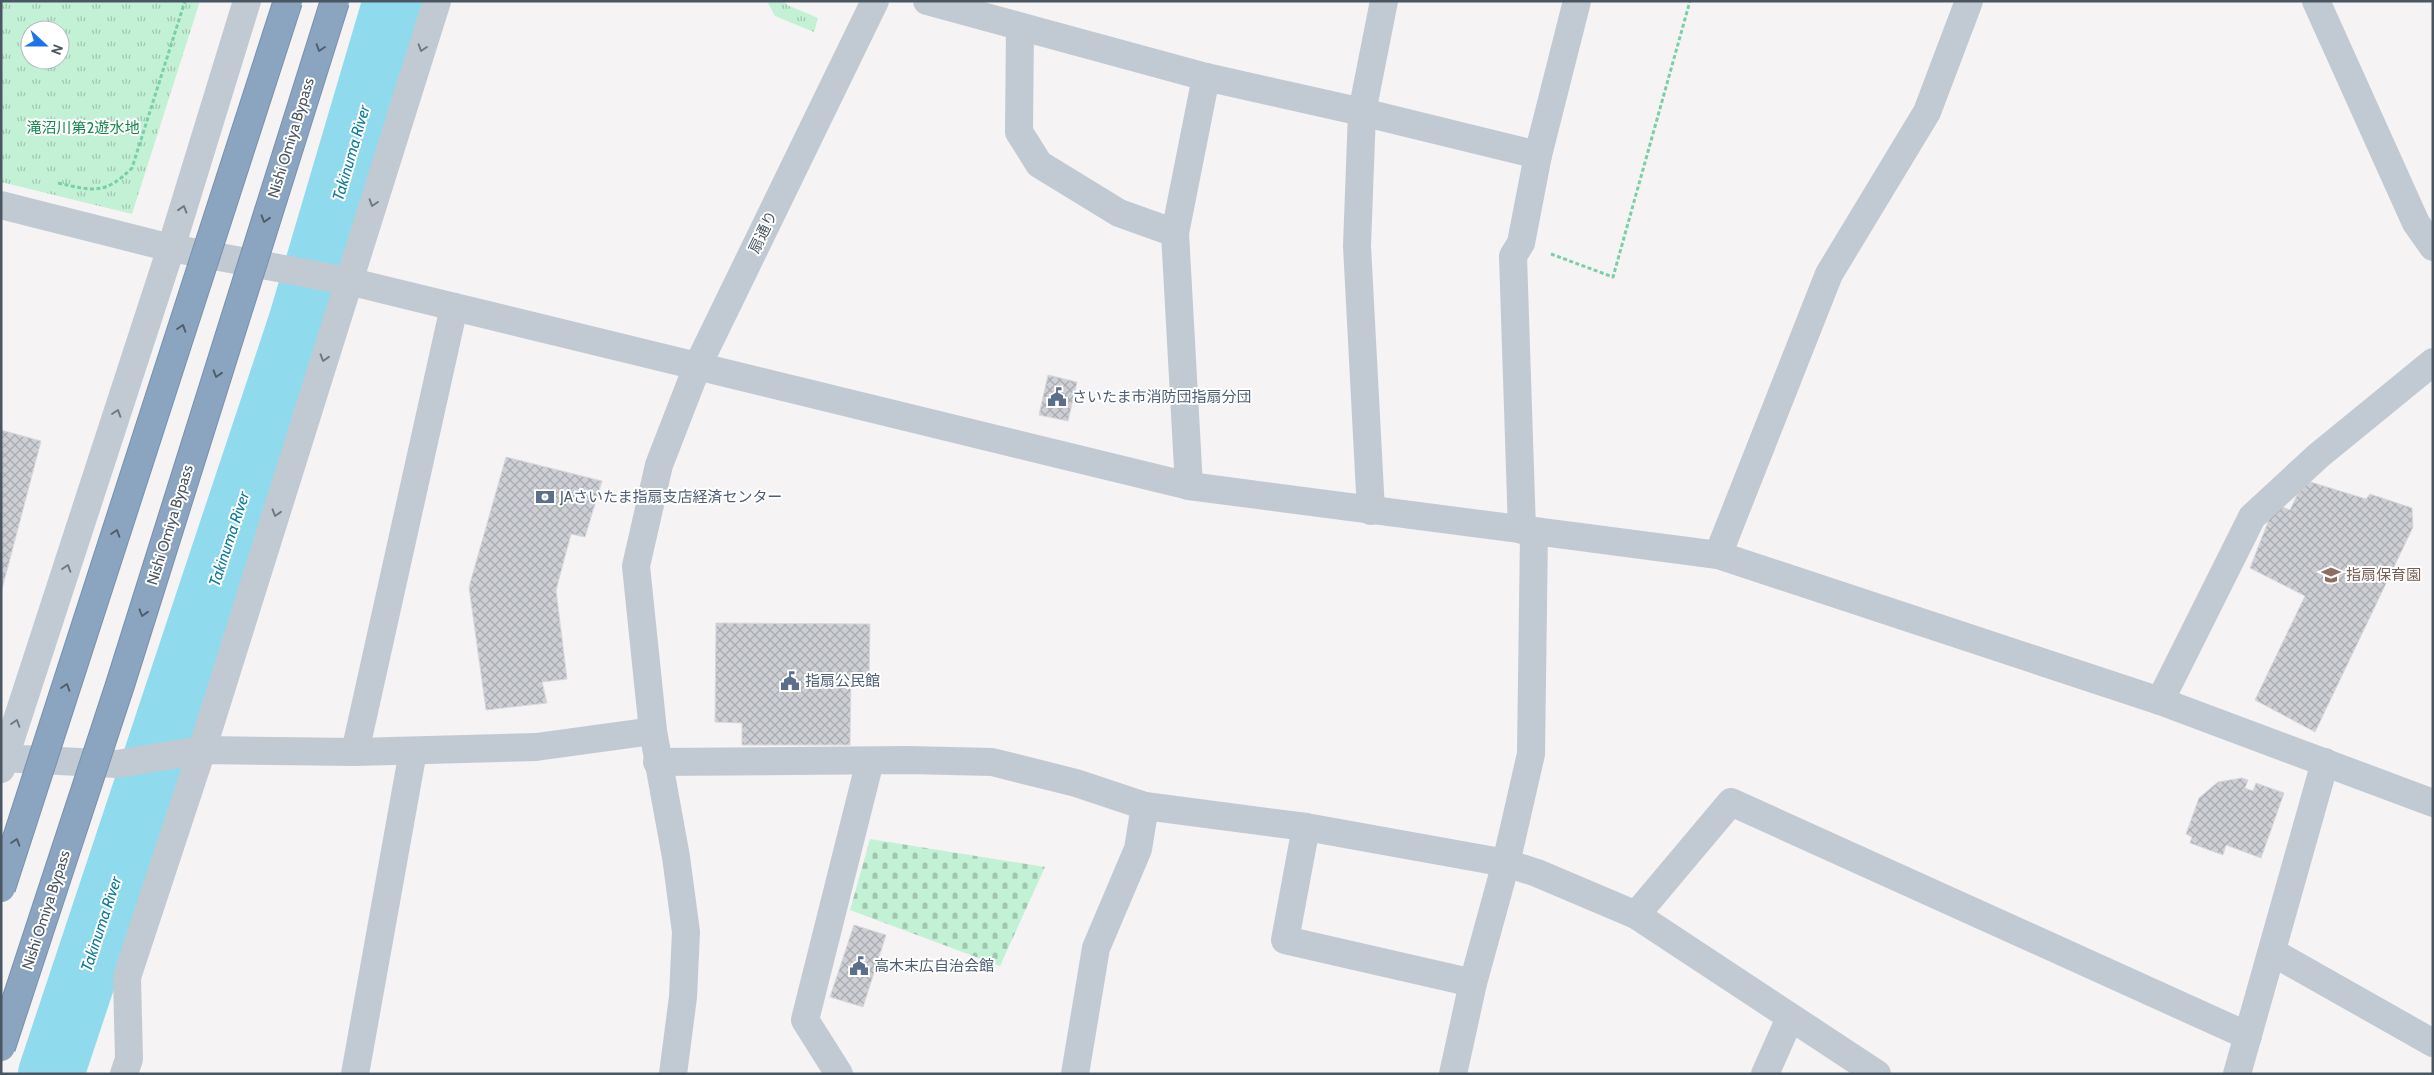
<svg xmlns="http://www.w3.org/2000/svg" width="2434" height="1075" font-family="Cabin,'Noto Sans JP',sans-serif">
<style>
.cemetery{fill:url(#cemetery-stones)}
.park{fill:url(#park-tufts);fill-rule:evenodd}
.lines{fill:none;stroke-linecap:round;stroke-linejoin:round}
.river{stroke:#90daee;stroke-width:66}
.building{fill:url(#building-cross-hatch);stroke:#d7d9de}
.path{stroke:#7ad0a6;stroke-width:3;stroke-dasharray:4 2.5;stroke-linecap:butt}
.minor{stroke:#c1cad2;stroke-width:28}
.highway-bridge-casing{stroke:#7690ad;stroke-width:30;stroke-linecap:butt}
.highway-bridge{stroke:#8ba5c1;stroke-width:28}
.oneway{stroke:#505e6b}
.oneway2{stroke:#6e7983}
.labels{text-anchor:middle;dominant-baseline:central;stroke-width:4;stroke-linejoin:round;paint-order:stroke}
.park-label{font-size:15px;fill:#17864f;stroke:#fff}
.street-label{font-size:15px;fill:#4a5661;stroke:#fff}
.service-label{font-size:15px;fill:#4e5e75;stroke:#fff;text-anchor:start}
.education-label{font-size:15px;fill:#785e54;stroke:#fff;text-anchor:start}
.water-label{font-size:16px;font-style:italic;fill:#0c7c9b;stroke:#fff}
</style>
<defs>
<pattern id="cemetery-stones" width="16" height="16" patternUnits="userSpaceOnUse" patternTransform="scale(1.25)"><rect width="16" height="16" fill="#c3f1d5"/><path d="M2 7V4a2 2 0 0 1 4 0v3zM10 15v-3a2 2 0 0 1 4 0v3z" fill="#a0c6b0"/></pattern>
<pattern id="park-tufts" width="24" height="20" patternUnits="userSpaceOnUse" patternTransform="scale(1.25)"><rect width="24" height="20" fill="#c3f1d5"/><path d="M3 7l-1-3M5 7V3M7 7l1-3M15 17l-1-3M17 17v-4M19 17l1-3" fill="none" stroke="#a0c6b0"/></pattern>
<pattern id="building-cross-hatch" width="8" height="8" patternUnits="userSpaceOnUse" patternTransform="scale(1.25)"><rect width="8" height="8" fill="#cdcfd5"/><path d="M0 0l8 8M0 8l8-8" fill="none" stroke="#a8abb0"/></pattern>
</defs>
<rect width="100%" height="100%" fill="#f5f3f3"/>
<polygon class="cemetery" points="870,839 1045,867 1000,966 850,910"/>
<g class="park">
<path d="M1,1H200L132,214L1,182ZM30,30H60V60H30Z"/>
<polygon points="767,1 784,1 787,5 818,18 814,32 775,16"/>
</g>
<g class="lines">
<polyline class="river" points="51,1074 301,323 396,1"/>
</g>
<g class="building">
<polygon points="1048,375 1077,382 1068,421 1039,415"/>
<polygon points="1,430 41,441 1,593"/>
<polygon points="506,457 602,481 585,537 571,534 556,590 567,679 542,682 547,703 486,710 469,587"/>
<polygon points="2304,480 2366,499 2370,494 2412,508 2413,527 2315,732 2255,700 2305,596 2250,568 2275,504 2290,510"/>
<polygon points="716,623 870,624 869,677 851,677 850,745 742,745 742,723 715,722"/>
<polygon points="2242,778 2248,780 2245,788 2253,791 2256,783 2284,793 2261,858 2226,845 2223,855 2190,843 2192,837 2186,834 2199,798 2218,782"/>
<polygon points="854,925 886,935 863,1007 830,997"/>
</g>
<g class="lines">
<g class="path">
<path d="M58,183C93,191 105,195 132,168L185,1"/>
<polyline points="1551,254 1613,277 1690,1"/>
</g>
<g class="minor">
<polyline points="927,1 1206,77 1362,112 1538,155 1577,1"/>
<polyline points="2316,1 2416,223 2433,247"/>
<polyline points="1020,27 1019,132 1039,164 1119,213 1175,233"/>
<polyline points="1,205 171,248 348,281 1189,486 1718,555 2160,701 2433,803"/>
<polyline points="1189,486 1175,233 1206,77"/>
<polyline points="1371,511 1357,246 1362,112 1384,1"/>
<polyline points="1522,530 1513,256 1521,243 1538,155"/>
<polyline points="1718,555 1829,274 1927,112 1969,1"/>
<polyline points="2160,701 2252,517 2318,456 2433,362"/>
<polyline points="355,752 454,307"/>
<polyline points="1,758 117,764 202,750 355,752 536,747 653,731"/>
<polyline points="657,762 908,760 992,762 1076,783 1145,806 1306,827 1506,863 1537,873 1636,915 1877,1074"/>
<polyline points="1,769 171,248 247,1"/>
<polyline points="1306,827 1285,940 1473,983"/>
<polyline points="1636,915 1731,802 2248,1036"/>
<polyline points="2272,952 2433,1043"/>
<polyline points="124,1074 129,1059 127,977 202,750 437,1"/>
<polyline points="355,1074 413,751"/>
<polyline points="673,1074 683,997 686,932 676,857 653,731 636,566 659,465 697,367 875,1"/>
<polyline points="839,1074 805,1020 870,761"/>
<polyline points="1075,1074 1096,948 1138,849 1145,806"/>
<polyline points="1453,1074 1473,983 1506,863 1531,754 1534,532"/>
<polyline points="1765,1074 1790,1018"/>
<polyline points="2237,1074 2325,762"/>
</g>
<g class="highway-bridge-casing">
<g id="highway-bridge">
<polyline points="1,888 288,1"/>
<polyline points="1,1047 120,685 335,1"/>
</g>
</g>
<use href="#highway-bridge" class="highway-bridge"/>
</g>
<defs><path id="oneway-chevron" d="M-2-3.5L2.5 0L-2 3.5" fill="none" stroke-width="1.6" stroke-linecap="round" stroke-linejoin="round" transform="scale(1.25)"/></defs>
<g class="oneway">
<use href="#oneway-chevron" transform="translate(320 48) rotate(108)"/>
<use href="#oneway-chevron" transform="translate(265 219) rotate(107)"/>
<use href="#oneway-chevron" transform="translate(182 328) rotate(-72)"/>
<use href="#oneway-chevron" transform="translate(217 374) rotate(107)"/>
<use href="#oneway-chevron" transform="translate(116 533) rotate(-72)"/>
<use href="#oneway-chevron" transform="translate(143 613) rotate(107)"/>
<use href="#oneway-chevron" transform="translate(66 687) rotate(-72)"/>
<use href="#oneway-chevron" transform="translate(16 842) rotate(-72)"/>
</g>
<g class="oneway2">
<use href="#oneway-chevron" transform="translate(422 48) rotate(108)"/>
<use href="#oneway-chevron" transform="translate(373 203) rotate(108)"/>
<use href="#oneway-chevron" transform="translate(183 209) rotate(-73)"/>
<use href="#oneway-chevron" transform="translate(324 358) rotate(107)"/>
<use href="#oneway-chevron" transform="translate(117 413) rotate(-72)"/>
<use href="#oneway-chevron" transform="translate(276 513) rotate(107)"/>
<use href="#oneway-chevron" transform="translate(67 568) rotate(-72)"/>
<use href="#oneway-chevron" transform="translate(16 723) rotate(-72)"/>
</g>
<defs>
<g id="civic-bare" transform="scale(1.5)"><path d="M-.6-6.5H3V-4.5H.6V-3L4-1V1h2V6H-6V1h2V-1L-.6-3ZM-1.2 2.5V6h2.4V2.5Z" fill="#5c6f8a" stroke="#fff" stroke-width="2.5" paint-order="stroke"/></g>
<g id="bank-bare" transform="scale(1.5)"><path d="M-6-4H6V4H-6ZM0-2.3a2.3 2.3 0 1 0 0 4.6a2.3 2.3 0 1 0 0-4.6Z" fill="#5c6f8a" stroke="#fff" stroke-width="2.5" paint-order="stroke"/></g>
<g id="school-bare" transform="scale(1.5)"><path d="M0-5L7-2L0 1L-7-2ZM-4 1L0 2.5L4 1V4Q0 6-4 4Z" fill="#8d6e63" stroke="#fff" stroke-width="2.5" paint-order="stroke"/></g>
</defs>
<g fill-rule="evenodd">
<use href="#civic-bare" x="1057" y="397"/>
<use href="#bank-bare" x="545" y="497"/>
<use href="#school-bare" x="2331" y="575"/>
<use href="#civic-bare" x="790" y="681"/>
<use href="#civic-bare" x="859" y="966"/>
</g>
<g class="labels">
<g class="park-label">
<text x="83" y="128">滝沼川第2遊水地</text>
</g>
<g class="street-label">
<text transform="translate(291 138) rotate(-73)">Nishi Omiya Bypass</text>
<text transform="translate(763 232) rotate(-64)">扇通り</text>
<text transform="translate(170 525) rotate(-73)">Nishi Omiya Bypass</text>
<text transform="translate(46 910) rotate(-72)">Nishi Omiya Bypass</text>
</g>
<g class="service-label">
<text x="1072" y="397">さいたま市消防団指扇分団</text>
<text x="560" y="497">JAさいたま指扇支店経済センター</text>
<text x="805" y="681">指扇公民館</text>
<text x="874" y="966">高木末広自治会館</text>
</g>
<g class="education-label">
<text x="2346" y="575">指扇保育園</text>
</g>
<g class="water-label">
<text transform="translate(351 153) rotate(-74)">Takinuma River</text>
<text transform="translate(229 539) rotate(-72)">Takinuma River</text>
<text transform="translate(101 924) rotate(-72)">Takinuma River</text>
</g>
</g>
<rect width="2434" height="1075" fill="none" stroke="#4a5661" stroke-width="5"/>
<g transform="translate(45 45) rotate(111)"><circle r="24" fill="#ffffff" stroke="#b7bbc0"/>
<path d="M0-4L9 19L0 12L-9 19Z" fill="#1a73e8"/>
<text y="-8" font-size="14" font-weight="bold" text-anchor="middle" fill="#4a5661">N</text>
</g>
</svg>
